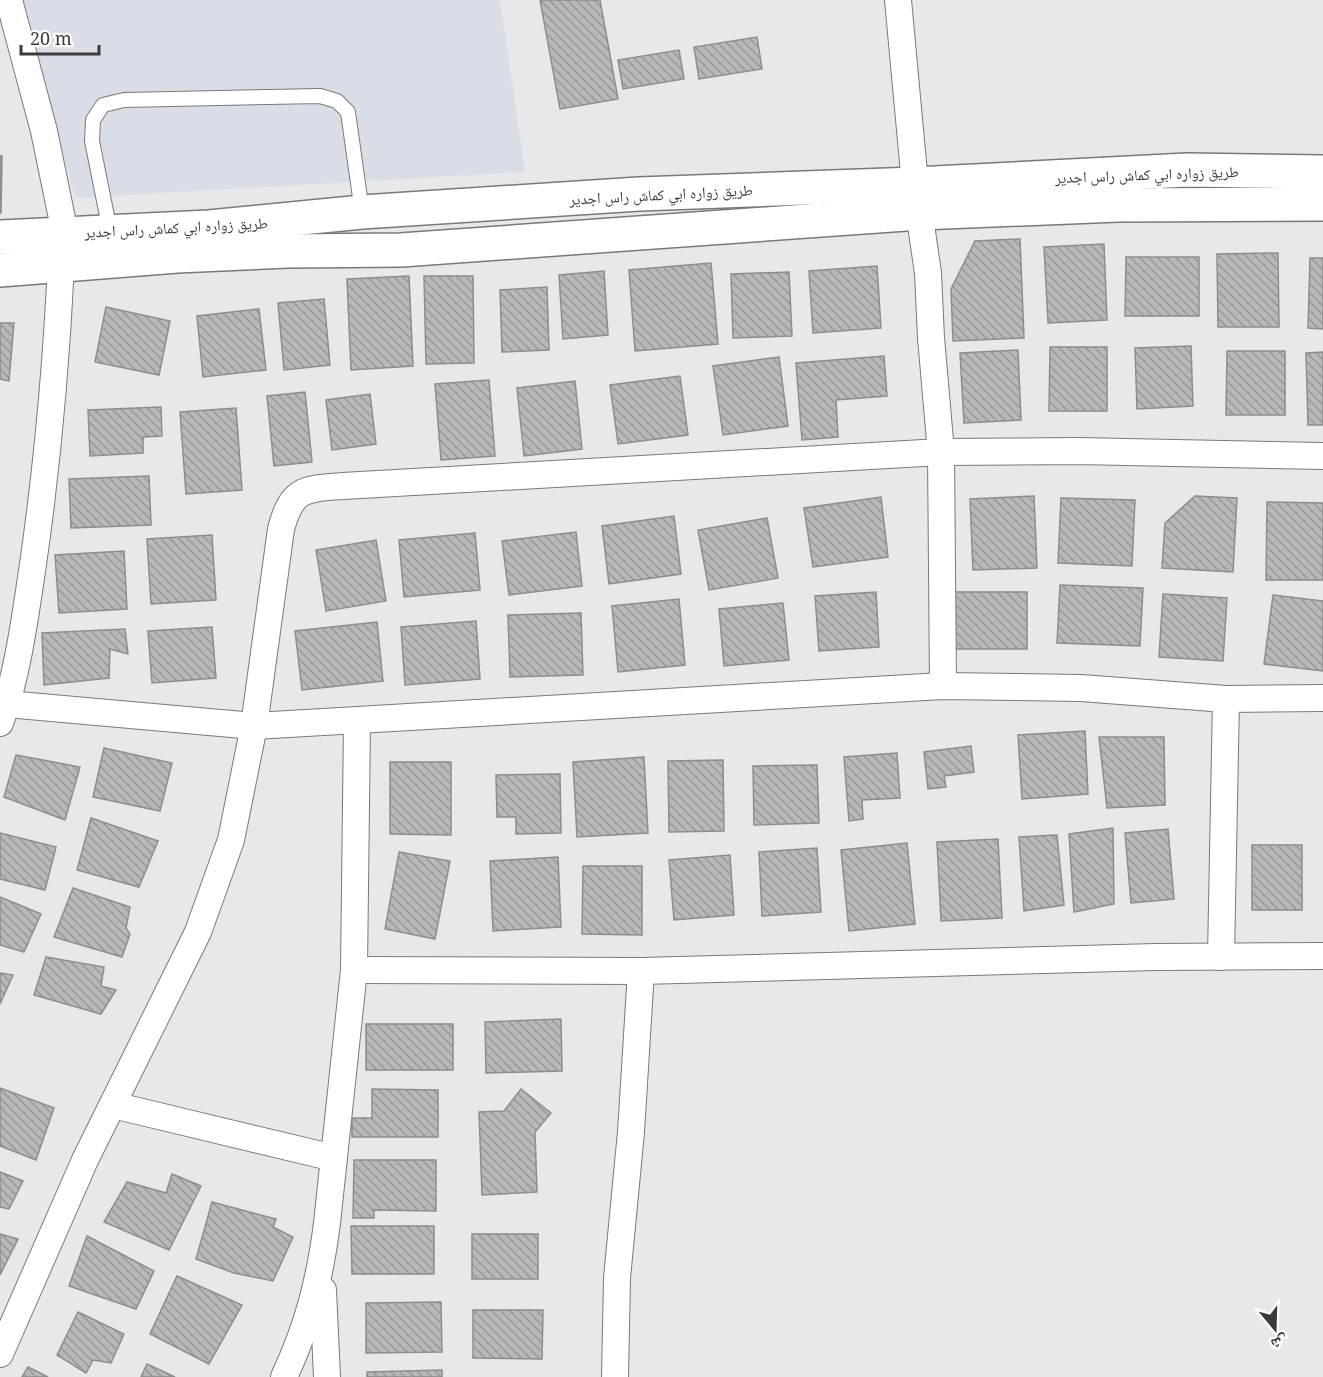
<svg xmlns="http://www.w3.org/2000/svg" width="1323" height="1377" font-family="'Noto Serif','Noto Naskh Arabic',serif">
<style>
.built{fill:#d9dee6}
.building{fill:url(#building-back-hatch);stroke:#8f8c8c;stroke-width:1.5}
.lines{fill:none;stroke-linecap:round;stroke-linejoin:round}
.service-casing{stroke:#78797a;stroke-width:16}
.minor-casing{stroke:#78797a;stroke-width:28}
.primary-casing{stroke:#78797a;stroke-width:36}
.service{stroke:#fff;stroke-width:14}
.minor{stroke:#fff;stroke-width:26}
.primary{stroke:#fff;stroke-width:33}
.labels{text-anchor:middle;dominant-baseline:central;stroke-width:6;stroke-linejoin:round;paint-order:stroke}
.street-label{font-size:15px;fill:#3b3b3c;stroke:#fff}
</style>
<defs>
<pattern id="building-back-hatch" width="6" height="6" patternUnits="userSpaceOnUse" patternTransform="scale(1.5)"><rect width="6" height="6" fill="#bab7b7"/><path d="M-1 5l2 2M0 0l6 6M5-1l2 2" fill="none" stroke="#989696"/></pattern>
</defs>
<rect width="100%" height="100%" fill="#e7e8ea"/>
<polygon class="built" points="21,0 500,0 525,172 75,198"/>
<g class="building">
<polygon points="540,0 600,0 618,99 560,109"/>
<polygon points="757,37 762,69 699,79 694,47"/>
<polygon points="679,50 684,79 623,89 618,60"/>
<polygon points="0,156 2,156 1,213 0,213"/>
<polygon points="1020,239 1024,338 953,341 951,289 975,241"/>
<polygon points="1104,244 1107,320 1048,323 1044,247"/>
<polygon points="1278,253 1279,327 1218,327 1217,254"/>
<polygon points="1126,257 1199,257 1199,316 1125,316"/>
<polygon points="1310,258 1323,258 1323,329 1308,328"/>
<polygon points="711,263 718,344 635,351 629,270"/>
<polygon points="877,266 881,328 813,333 809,271"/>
<polygon points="604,271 608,335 563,339 559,275"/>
<polygon points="789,272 792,336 733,338 731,274"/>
<polygon points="409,276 413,366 351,370 347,279"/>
<polygon points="424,276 473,276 474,363 426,364"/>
<polygon points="547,287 549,350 502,352 500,290"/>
<polygon points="324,299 330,365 284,370 278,303"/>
<polygon points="106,307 170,321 159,375 95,362"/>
<polygon points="259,309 266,370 203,377 197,316"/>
<polygon points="0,323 14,323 9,381 0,379"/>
<polygon points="1191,346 1193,406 1137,409 1135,348"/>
<polygon points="1050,347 1107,347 1107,411 1049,411"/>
<polygon points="1018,350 1021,420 964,423 960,353"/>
<polygon points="1227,351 1285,351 1285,415 1226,415"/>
<polygon points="1323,352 1323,425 1308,425 1306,353"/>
<polygon points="884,356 887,396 836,400 838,437 802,440 796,363"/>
<polygon points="779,357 788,426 723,435 713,366"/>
<polygon points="680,376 688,435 618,444 610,385"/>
<polygon points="489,380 495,456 441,460 435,384"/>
<polygon points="575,381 582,449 524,456 517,388"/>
<polygon points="305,392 312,462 274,466 267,396"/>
<polygon points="370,394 376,444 332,450 326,400"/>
<polygon points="161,407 162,436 143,437 143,453 90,456 88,410"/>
<polygon points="236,408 242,490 186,494 180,412"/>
<polygon points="149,476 151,525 71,528 69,479"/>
<polygon points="1034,496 1037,568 973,570 970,499"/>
<polygon points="1195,496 1237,498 1233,572 1162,568 1165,523"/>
<polygon points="881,497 888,557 813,567 804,508"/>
<polygon points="1061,498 1135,500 1132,566 1058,563"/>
<polygon points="1267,502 1323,503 1323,580 1266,580"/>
<polygon points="674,516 681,574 609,584 602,526"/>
<polygon points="767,518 778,578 709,590 698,530"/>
<polygon points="576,532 582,586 509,595 502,541"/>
<polygon points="475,533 480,590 404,597 399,540"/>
<polygon points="212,535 216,600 151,604 147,539"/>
<polygon points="376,540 386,601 326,611 316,550"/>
<polygon points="124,551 127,609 59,613 55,555"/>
<polygon points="1060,585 1143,588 1140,646 1057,643"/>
<polygon points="876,592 879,647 819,651 815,596"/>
<rect x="952" y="592" width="75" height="57"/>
<polygon points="1163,594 1227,598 1223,661 1159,657"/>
<polygon points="1273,595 1323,601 1323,671 1264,664"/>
<polygon points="679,599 685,665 618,672 612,606"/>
<polygon points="783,603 789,660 724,666 719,609"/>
<polygon points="581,613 583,675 510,677 508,615"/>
<polygon points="476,621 480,679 405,685 401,627"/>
<polygon points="377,622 383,681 302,690 295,631"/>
<polygon points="212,627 216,678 152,683 148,631"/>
<polygon points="125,629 128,654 110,649 109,678 44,685 42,633"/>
<polygon points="1085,731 1088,794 1022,799 1018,735"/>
<polygon points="1099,737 1164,737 1165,805 1107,808"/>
<polygon points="971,746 974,772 944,776 946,787 928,789 924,752"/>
<polygon points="104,748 172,763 160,811 93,797"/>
<polygon points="897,753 900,798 862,800 863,819 849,821 844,757"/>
<polygon points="16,755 80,767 65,820 4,797"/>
<polygon points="644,757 648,833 577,837 573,762"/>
<polygon points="723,760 724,831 669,832 668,761"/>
<polygon points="390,762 451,762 451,835 390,834"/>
<polygon points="817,765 819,823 754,825 753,766"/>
<polygon points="560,774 561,833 516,834 516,817 497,817 496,775"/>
<polygon points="91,818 158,841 139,887 77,870"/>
<polygon points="1113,828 1114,904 1074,912 1069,834"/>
<polygon points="1168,829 1174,899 1131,903 1125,833"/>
<polygon points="0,833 56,847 45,890 0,879"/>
<polygon points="1057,835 1064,905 1024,911 1019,837"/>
<polygon points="998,839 1002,918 941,921 937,842"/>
<polygon points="907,843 915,924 849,931 841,850"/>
<rect x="1252" y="845" width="50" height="65"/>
<polygon points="817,848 821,912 762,916 759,852"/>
<polygon points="399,852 450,861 435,939 385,929"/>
<polygon points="730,855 734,915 674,920 669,860"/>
<polygon points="558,857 561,927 493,931 490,861"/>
<polygon points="583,866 642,866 642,935 582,934"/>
<polygon points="73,888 130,907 126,928 130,934 122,957 54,937"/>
<polygon points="0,897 41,914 24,952 0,945"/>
<polygon points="46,957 104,967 101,986 116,990 101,1014 34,995"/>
<polygon points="0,973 13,975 0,1004"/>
<polygon points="561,1019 562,1071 486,1073 485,1022"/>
<rect x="366" y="1024" width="87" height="46"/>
<polygon points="0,1088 54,1108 36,1160 0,1146"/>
<polygon points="372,1089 438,1090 438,1137 352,1137 352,1118 372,1118"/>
<polygon points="521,1089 551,1113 535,1132 537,1192 482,1195 479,1112 504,1111"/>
<polygon points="354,1160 436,1160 436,1211 374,1210 374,1218 353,1218"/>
<polygon points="0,1172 23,1181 9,1209 0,1207"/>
<polygon points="172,1174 201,1186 169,1250 104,1222 127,1182 166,1193"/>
<polygon points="212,1202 276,1219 273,1227 293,1237 273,1281 234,1273 196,1259"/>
<polygon points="351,1226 434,1226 434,1274 352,1274"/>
<polygon points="0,1234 18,1239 0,1275"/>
<rect x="472" y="1234" width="66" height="45"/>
<polygon points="87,1236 154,1271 136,1309 69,1286"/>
<polygon points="177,1276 242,1305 209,1364 150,1334"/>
<polygon points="441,1302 442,1352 366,1353 366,1303"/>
<polygon points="473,1310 543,1310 542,1359 473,1358"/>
<polygon points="78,1312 124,1334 111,1363 93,1360 86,1373 57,1355"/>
<polygon points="147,1364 175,1377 141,1377"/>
<polygon points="28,1367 48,1377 22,1377"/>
<polygon points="442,1370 442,1377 367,1377 367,1372"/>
</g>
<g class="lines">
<g class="service-casing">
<polyline id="service" points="110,231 92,141 93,120 103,105 124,100 320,96 337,101 348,112 362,212"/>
</g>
<g class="minor-casing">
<g id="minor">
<polyline points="9,0 44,131 65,233"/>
<polyline points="898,0 915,184 928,273 931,338 941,452 943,686"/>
<polyline points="7,704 254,726 943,686 1081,688 1226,699 1323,698"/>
<path d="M0,723C17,678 25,618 32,571C47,469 56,368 61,265"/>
<polyline points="1221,957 1226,699"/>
<polyline points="354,970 641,971 1156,957 1323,956"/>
<polyline points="113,1105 334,1158"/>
<polyline points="323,1290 327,1377"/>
<path d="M0,1354L85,1160L198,932L231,840L254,726L281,529C292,488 304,489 343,486L941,452L1078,451L1323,456"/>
<path d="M284,1377C308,1326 320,1279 327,1223L354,970L357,722"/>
<polyline points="615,1377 617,1278 631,1132 641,971"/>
</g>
</g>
<g class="primary-casing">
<g id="primary">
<polyline points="0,237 209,227 362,212 639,194 915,184 1187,170 1323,172"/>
<polyline points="0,270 177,256 288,251 401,250 920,213 1118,205 1323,204"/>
</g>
</g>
<use href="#service" class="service"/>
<use href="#minor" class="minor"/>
<use href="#primary" class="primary"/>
</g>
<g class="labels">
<g class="street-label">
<text transform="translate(1147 174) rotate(-2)">طريق زواره ابي كماش راس اجدير</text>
<text transform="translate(661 194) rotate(-3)">طريق زواره ابي كماش راس اجدير</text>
<text transform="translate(176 227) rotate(-3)">طريق زواره ابي كماش راس اجدير</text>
</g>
</g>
<g transform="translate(1275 1329) rotate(161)" stroke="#ffffff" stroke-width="4.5" paint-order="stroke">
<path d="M0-4.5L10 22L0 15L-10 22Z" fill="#3b3b3c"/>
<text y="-9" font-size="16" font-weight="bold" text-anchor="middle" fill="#3b3b3c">ش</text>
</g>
<path d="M21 45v9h78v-9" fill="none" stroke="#3b3b3c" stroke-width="3"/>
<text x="30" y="45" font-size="18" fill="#3b3b3c" stroke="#ffffff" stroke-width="4.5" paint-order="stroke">20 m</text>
</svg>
